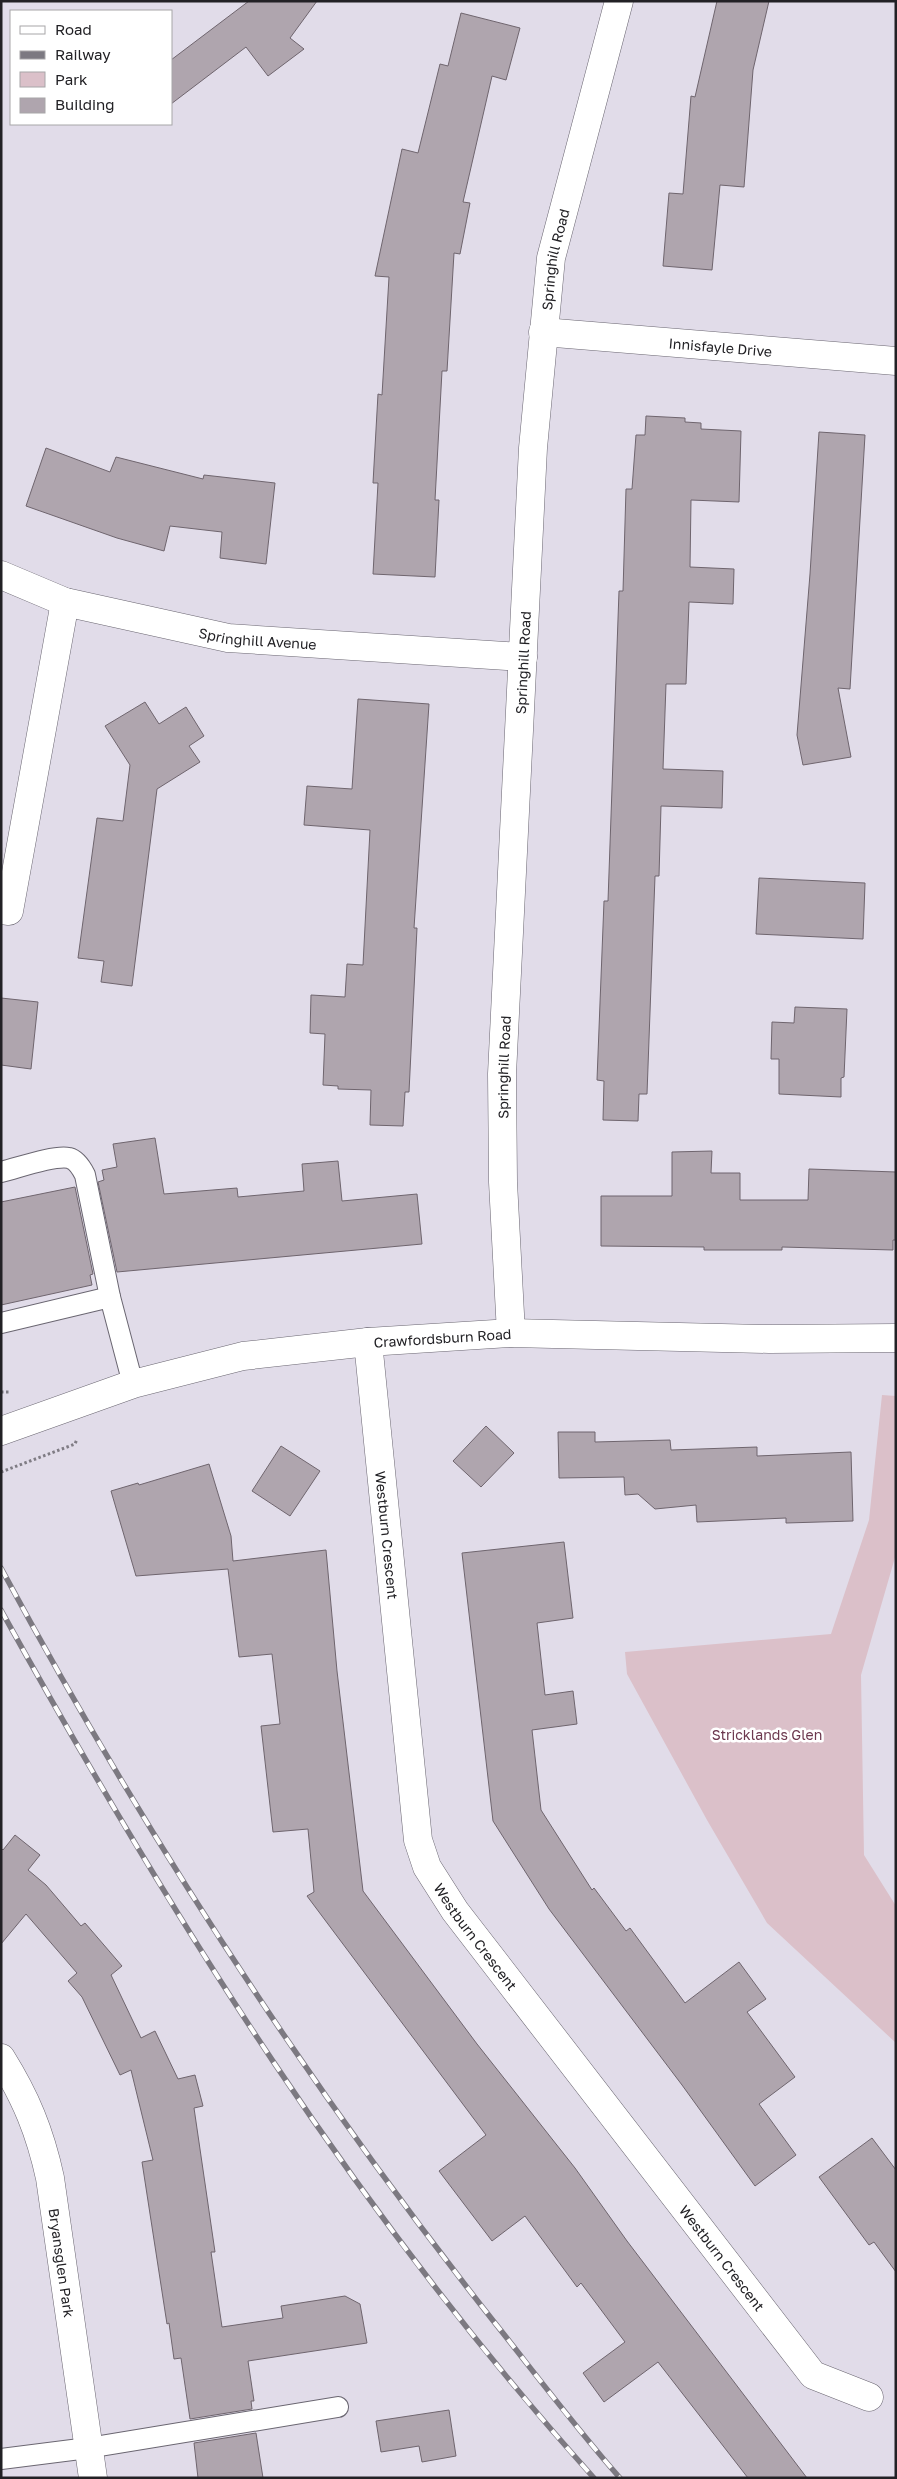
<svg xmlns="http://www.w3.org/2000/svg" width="897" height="2479" font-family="'Golos Text',sans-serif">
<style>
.green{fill:#dbc0c9}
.building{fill:#afa5ae;stroke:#6f656e}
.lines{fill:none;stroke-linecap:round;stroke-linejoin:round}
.service-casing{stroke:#6a6671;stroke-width:22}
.minor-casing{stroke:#6a6671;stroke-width:29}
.tertiary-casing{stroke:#6a6671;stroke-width:29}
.secondary-casing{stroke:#6a6671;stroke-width:29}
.path{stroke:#7f7c84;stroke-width:3;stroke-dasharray:2.5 2.5;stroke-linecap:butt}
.service{stroke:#fff;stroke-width:20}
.minor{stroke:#fff;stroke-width:28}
.tertiary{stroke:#fff;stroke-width:28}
.secondary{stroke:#fff;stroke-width:28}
.rail-casing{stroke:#7c7981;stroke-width:5.5}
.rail{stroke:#fff;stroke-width:4;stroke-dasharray:11;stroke-linecap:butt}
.labels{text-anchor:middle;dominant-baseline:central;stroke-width:5;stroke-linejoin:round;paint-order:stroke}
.street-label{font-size:14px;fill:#222125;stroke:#fff}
.park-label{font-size:14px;fill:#6c384e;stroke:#fff}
</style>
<rect width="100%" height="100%" fill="#e1dce9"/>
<polygon class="green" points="882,1395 896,1396 896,1554 861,1675 864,1855 896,1906 896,2043 767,1923 707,1820 627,1674 625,1652 831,1634 869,1520"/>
<g class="building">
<polygon points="249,1 317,1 290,38 304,49 268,76 246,47 171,104 171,60"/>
<polygon points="717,1 769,1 753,70 744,187 720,185 712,270 663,266 669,193 683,194 691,96 695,97"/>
<polygon points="461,13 520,28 506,80 492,76 463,202 470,203 460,254 454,253 447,371 442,371 435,500 439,500 435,577 373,574 378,483 373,483 378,394 382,395 389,277 375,276 402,149 418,153 440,64 448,66"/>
<polygon points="646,416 685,418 685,422 701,423 701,429 741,431 739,502 691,500 690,567 734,569 733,604 689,602 686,684 666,684 663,769 723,771 722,808 661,806 659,876 655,876 647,1094 639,1094 638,1121 603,1120 604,1081 597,1080 604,901 608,901 619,591 623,591 626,489 632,489 636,435 645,435"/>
<polygon points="819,432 865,435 850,689 838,688 851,757 803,765 797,735 810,574"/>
<polygon points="46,448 110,472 116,457 203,479 204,475 275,483 266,564 220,558 222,532 170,526 164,551 117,538 26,506"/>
<polygon points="358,699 429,704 414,928 417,928 409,1092 405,1092 403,1126 370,1125 371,1090 338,1089 338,1086 323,1085 325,1034 310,1033 311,995 345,997 347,964 363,965 370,830 304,825 307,786 352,789"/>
<polygon points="145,702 159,724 186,707 204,736 189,746 200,762 157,789 132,986 101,982 104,961 78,958 97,818 123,821 130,765 105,726"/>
<polygon points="759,878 865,883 863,939 756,934"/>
<polygon points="1,998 38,1002 31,1069 1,1065"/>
<polygon points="795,1007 847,1009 844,1077 841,1078 841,1097 779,1094 779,1059 771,1059 772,1022 794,1023"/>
<polygon points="155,1138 164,1194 237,1188 238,1197 304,1191 302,1164 338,1161 342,1201 417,1194 422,1244 117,1272 98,1182 104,1180 102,1170 117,1167 113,1144"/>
<polygon points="712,1151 711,1173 740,1173 740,1200 808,1200 809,1169 896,1172 896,1240 893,1240 893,1250 782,1247 782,1250 704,1250 704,1247 601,1246 601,1196 672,1196 672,1152"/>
<polygon points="75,1187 93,1274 90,1275 92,1285 1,1305 1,1202"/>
<polygon points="486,1426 514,1453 481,1487 453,1461"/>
<polygon points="558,1432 595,1432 595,1442 670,1440 671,1450 757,1447 757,1456 851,1452 853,1521 786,1523 786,1518 697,1522 696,1505 655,1509 638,1494 625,1495 624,1477 559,1478"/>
<polygon points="281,1446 320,1471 290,1516 252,1491"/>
<polygon points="209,1464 231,1536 233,1561 326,1550 337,1671 363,1891 477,2044 575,2168 627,2241 807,2478 748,2478 658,2362 604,2402 583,2373 625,2342 581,2283 577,2287 525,2216 492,2241 439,2171 486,2135 307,1896 314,1892 308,1829 273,1832 261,1726 280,1724 272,1654 239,1657 228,1569 136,1576 111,1491 138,1483 139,1485"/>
<polygon points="564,1542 573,1618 537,1623 545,1695 573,1691 577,1724 532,1730 541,1810 592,1890 594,1888 626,1931 630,1928 685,2003 739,1962 766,1999 747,2012 795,2077 759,2104 796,2155 755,2186 682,2085 549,1909 493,1821 462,1553"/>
<polygon points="15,1835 40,1855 28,1870 46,1885 81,1926 85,1923 122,1966 111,1975 141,2038 155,2031 178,2079 195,2075 203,2106 194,2108 215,2252 211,2252 222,2327 283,2318 281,2306 345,2296 360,2304 367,2343 248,2361 254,2401 251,2401 252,2409 190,2419 181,2358 174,2359 169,2323 167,2324 142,2162 153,2160 131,2070 120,2075 82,1997 68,1981 77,1973 26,1914 1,1944 1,1848 3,1850"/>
<polygon points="872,2138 896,2170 896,2272 874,2242 869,2245 819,2177"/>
<polygon points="449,2410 456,2456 422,2462 419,2446 381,2452 376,2421"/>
<polygon points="256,2433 263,2478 198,2478 194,2443"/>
</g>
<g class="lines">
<g class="service-casing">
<g id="service">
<path d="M1,1172C18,1168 53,1155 69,1158C77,1160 82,1169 85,1175L110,1297L133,1384"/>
<polyline points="1,1323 110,1297"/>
<polyline points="1,2459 88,2448 338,2407"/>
</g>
</g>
<g class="minor-casing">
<g id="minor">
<path id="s1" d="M543,332L896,361"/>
<path id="s2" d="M1,575L65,602L228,638L523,657"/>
<polyline points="1,910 9,911 65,602"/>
<path id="s3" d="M368,1342L418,1840L427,1867L455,1911L813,2375L869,2397"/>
<path id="s4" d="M1,2058C26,2098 40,2132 50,2178L93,2478"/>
</g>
</g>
<g class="tertiary-casing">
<g id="tertiary">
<path id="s5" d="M511,1333L503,1182L502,1074L533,448L551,258L619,1"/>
</g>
</g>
<g class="secondary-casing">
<g id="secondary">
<path id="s6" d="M1,1431L133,1384L243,1356L368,1342L511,1333L769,1339L896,1338"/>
</g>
</g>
<g class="path">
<polyline points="1,1392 10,1392"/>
<polyline points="1,1472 75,1444 77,1439"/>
</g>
<use href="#service" class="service"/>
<use href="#minor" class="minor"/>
<use href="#tertiary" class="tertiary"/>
<use href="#secondary" class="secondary"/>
<g class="rail-casing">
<g id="rail">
<path d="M1,1568C143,1832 306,2083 491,2318C534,2372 575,2427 620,2478"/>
<path d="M1,1610C170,1916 359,2217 594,2478"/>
</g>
</g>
<use href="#rail" class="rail"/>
</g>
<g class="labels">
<g class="street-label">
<text stroke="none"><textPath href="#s5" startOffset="1076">Springhill Road</textPath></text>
<text stroke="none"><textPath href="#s1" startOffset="178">Innisfayle Drive</textPath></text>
<text stroke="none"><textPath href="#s2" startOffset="266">Springhill Avenue</textPath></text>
<text stroke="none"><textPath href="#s5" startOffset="671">Springhill Road</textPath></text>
<text stroke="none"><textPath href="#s5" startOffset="266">Springhill Road</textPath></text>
<text stroke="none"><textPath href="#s6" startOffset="454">Crawfordsburn Road</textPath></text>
<text stroke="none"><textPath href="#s3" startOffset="194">Westburn Crescent</textPath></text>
<text stroke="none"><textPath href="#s3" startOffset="614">Westburn Crescent</textPath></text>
<text stroke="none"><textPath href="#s3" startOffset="1019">Westburn Crescent</textPath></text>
<text stroke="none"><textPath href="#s4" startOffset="216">Bryansglen Park</textPath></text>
</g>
<g class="park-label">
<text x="767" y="1734">Stricklands Glen</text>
</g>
</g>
<rect width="897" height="2479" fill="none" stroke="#222125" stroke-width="5"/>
<rect x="10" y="10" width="162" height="115" fill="#ffffff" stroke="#a7a6a8"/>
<rect x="20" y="26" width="25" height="8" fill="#ffffff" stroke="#a7a6a8"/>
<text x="55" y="35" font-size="15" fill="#222125">Road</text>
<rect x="20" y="51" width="25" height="8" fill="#7c7981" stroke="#a7a6a8"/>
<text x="55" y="60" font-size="15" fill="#222125">Railway</text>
<rect x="20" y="72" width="25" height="15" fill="#dbc0c9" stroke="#a7a6a8"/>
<text x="55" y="85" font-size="15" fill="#222125">Park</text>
<rect x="20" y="98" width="25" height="15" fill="#afa5ae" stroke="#a7a6a8"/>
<text x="55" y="110" font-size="15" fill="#222125">Building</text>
</svg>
